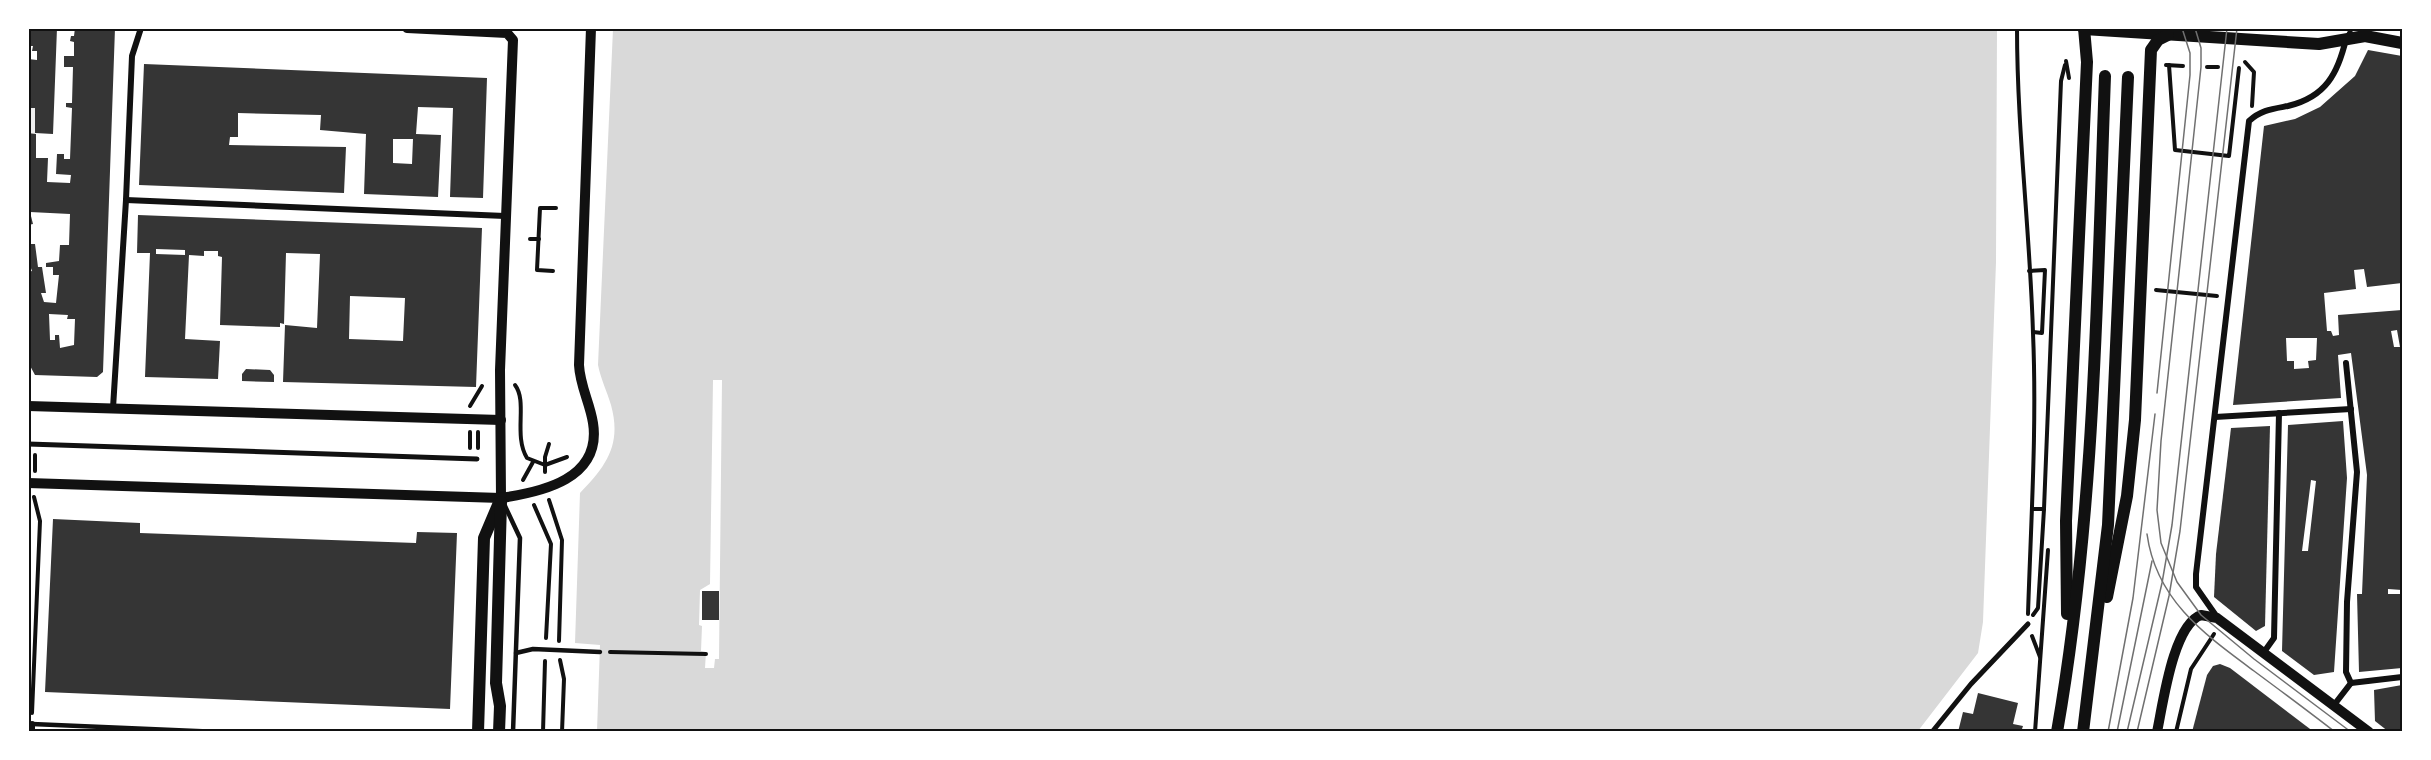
<svg xmlns="http://www.w3.org/2000/svg" width="2431" height="760" font-family="'Alegreya Sans',sans-serif">
<style>
.green{fill:#eee}
.water{fill:#d9d9d9}
.pier{fill:#fff}
.building{fill:#353535;fill-rule:evenodd}
.lines{fill:none;stroke-linecap:round;stroke-linejoin:round}
.path{stroke:#111;stroke-width:4}
.service{stroke:#111;stroke-width:4.5}
.pedestrian{stroke:#111;stroke-width:5}
.minor{stroke:#111;stroke-width:6}
.tertiary{stroke:#111;stroke-width:10}
.secondary{stroke:#111;stroke-width:12}
.tram{stroke:#707070;stroke-width:1.5}
.neatline{fill:none;stroke:#111;stroke-width:2}
</style>
<rect width="100%" height="100%" fill="#fff"/>
<polygon class="green" points="29,108 35,108 35,134 29,133"/>
<path class="water" d="M613,29H1997L1996,262L1983,622L1978,653L1918,731H597L600,645L575,643L580,493C606,466 622,445 611,405C607,391 601,380 598,365Z"/>
<polygon class="pier" points="713,380 722,380 719,659 715,659 714,668 705,668 706,652 701,651 702,626 699,625 700,590 710,584"/>
<g class="building">
<polygon points="28,28 57,28 53,134 35,133 35,108 28,108 28,59 37,60 37,51 32,51 33,46 30,46"/>
<path d="M75,28H115L103,372L97,377L35,375L28,362V272L32,271L28,260V244H35L38,267H42L46,293H41L44,302L56,303L59,275H53V267H46V263L59,261L60,245H69L70,214L30,212L33,224L28,225V133L36,134V158H48L47,182L70,183L71,175L56,174L57,154H64V159H70L72,108L66,107V103H72L73,67H64V56H74V42L70,41L71,36H74ZM49,314L68,315L67,319H75L74,345L60,348L59,335H55V340H50Z"/>
<path d="M2368,50L2402,56V283L2367,287L2364,269L2354,270L2356,289L2324,293L2327,331H2331L2333,336L2339,335L2338,315L2402,310V590L2388,589V594H2402V668L2359,672L2357,594H2362L2367,475L2351,353L2338,355L2341,398L2233,405L2264,126L2295,119L2320,107L2355,76ZM2397,330L2400,347H2394L2391,331ZM2286,338H2317L2316,360L2308,361L2309,368L2294,369V361H2287Z"/>
<path d="M144,64L487,78L483,198L450,197L453,108L418,107L416,134L441,135L438,197L364,194L366,134L320,130L321,115L238,113V137H230L229,145L346,147L344,193L139,185ZM393,139H413L412,164L393,163Z"/>
<path d="M138,215L482,228L476,387L283,382L285,325L317,328L320,254L286,253L284,324L280,323V327L220,325L222,257L218,256V251H204V256L189,255L185,339L220,341L218,379L145,377L150,253H137ZM156,249L185,250V255L156,254ZM350,296L405,298L403,341L349,339Z"/>
<polygon points="246,369 270,370 274,375 274,382 242,381 242,374"/>
<path d="M2343,421L2347,478L2334,672L2314,675L2282,651L2288,425ZM2311,480L2316,481L2308,551H2302Z"/>
<polygon points="2270,426 2265,626 2256,631 2214,597 2216,554 2231,428"/>
<polygon points="53,519 140,523 140,533 416,543 417,532 457,533 450,709 45,692"/>
<rect x="702" y="591" width="17" height="29"/>
<polygon points="2220,664 2230,668 2314,732 2192,732 2207,675 2213,666"/>
<polygon points="2402,685 2402,732 2389,732 2375,721 2374,690"/>
<polygon points="1978,693 2018,703 2013,724 2023,726 2021,732 1958,732 1963,712 1973,714"/>
</g>
<g class="lines">
<g class="path">
<path d="M2017,28C2017,130 2030,231 2033,333C2037,427 2031,520 2028,614"/>
<polyline points="2054,29 2054,28"/>
<polyline points="2066,61 2069,78"/>
<polyline points="2245,62 2254,72 2252,106"/>
<polyline points="2166,65 2183,66"/>
<polyline points="2169,65 2175,150 2229,156 2239,68"/>
<polyline points="2207,67 2218,67"/>
<polyline points="530,239 539,239"/>
<polyline points="553,271 537,270 540,208 556,208"/>
<polyline points="2029,271 2045,270 2042,333 2033,332"/>
<polyline points="2156,290 2217,296"/>
<path d="M515,385C528,402 513,435 527,458L545,465L567,457"/>
<polyline points="470,406 482,386"/>
<polyline points="470,448 470,432"/>
<polyline points="478,448 478,432"/>
<polyline points="35,471 35,455"/>
<polyline points="545,472 545,457 549,444"/>
<polyline points="523,480 533,462"/>
<polyline points="549,500 562,540 559,641"/>
<polyline points="534,505 551,544 546,638"/>
<polyline points="2032,509 2044,509"/>
<polyline points="2033,615 2038,608 2044,509 2061,81 2065,65"/>
<polyline points="2032,636 2040,657"/>
<polyline points="610,652 706,654"/>
<polyline points="560,660 564,679 562,732"/>
<polyline points="32,713 40,521 34,497"/>
<polyline points="543,732 545,661"/>
<polyline points="2035,732 2048,550"/>
<polyline points="2176,732 2191,669 2214,634"/>
</g>
<g class="service">
<polyline points="2347,37 2352,28"/>
<polyline points="505,506 520,538 513,732"/>
<polyline points="516,653 533,649 600,652"/>
<polyline points="32,724 220,732"/>
</g>
<g class="pedestrian">
<polyline points="28,444 477,459"/>
<polyline points="1932,732 1971,684 2028,624"/>
</g>
<g class="minor">
<polyline points="126,200 505,216"/>
<polyline points="2346,363 2357,472 2347,602 2346,672 2351,683"/>
<polyline points="113,408 126,200 132,56 141,28"/>
<polyline points="2215,417 2351,409"/>
<path d="M2217,617L2196,587V574L2249,121C2261,110 2272,109 2288,106C2326,97 2338,73 2346,39"/>
<polyline points="2264,652 2274,638 2279,413"/>
<polyline points="2351,683 2402,677"/>
<polyline points="2334,705 2351,683"/>
<polyline points="32,732 32,724"/>
</g>
<g class="tertiary">
<polyline points="407,28 507,33 513,40 500,370 501,498"/>
<polyline points="28,406 501,420"/>
<path d="M28,483L501,498C542,492 602,479 593,423C590,403 580,386 579,365L591,28"/>
<path d="M2157,732C2163,704 2173,625 2201,615L2217,618L2369,732"/>
</g>
<g class="secondary">
<polyline points="2084,29 2319,44 2365,36 2402,43"/>
<polyline points="2107,597 2127,496 2135,420 2151,50 2158,40 2168,35"/>
<polyline points="2067,614 2066,521 2087,62 2084,28"/>
<polyline points="478,732 484,538 501,498"/>
<polyline points="499,732 500,706 496,683 501,502"/>
<path d="M2057,732C2095,515 2097,295 2105,76"/>
<polyline points="2083,732 2108,525 2128,77"/>
</g>
<g class="tram">
<polyline points="2195,28 2201,48 2201,67 2161,441 2157,510 2161,543 2177,582 2201,615 2254,659 2351,732"/>
<polyline points="2157,393 2190,75 2190,53 2182,28"/>
<path d="M2147,534C2156,600 2204,634 2254,671C2281,691 2308,711 2335,732"/>
<polyline points="2108,732 2133,598 2155,414"/>
<polyline points="2117,732 2152,561"/>
<polyline points="2127,732 2162,583 2172,525 2227,28"/>
<polyline points="2137,732 2169,596 2180,531 2237,28"/>
</g>
</g>
<rect width="2431" height="760" fill="none" stroke="#ffffff" stroke-width="60"/>
<rect x="30" y="30" width="2371" height="700" class="neatline"/>
</svg>
